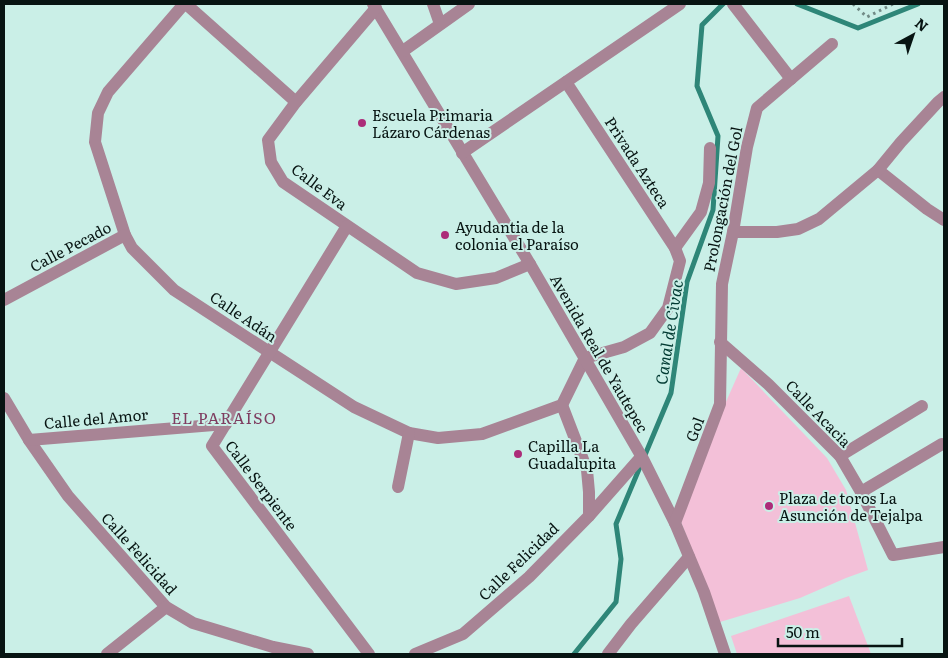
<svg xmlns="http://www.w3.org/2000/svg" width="948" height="658" font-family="Literata,serif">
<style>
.green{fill:#f3c0d8}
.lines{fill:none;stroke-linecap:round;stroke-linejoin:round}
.stream{stroke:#2e8678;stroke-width:5}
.path{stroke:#718b86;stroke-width:3;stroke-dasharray:2.5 4;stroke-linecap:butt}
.minor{stroke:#a88495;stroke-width:12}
.poi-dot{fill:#ac2c79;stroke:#caefe7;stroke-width:2}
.labels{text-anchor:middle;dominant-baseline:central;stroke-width:4;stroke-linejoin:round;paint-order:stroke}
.poi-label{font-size:15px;fill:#071412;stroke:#caefe7;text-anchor:start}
.street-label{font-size:15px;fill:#071412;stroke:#caefe7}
.water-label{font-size:16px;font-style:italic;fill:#013a32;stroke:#caefe7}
.neighbourhood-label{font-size:16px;letter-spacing:1px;fill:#7e3d60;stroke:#caefe7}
</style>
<rect width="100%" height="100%" fill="#caefe7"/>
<g class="green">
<polygon points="741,368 827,458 846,490 868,570 846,578 800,598 720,622 681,522 725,404"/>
<polygon points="849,596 871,654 737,654 731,636"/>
</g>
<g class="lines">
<g class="stream">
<polyline points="797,4 858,28 918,4"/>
<polyline points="574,654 616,602 621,559 616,524 671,393 687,282 713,210 718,136 697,86 702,25 723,4"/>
</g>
<polyline class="path" points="853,4 867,17 893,4"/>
<g class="minor">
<polyline points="184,4 108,92 98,113 95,142 125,235 132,248 174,290 354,407 409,433 438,438 482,434 562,405 585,358 624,347 650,333 668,308 680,261 675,248 566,82"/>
<polyline points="186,4 296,102"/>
<polyline points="373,4 530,264 643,459 675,523 704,592 725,654"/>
<polyline points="433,4 440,24"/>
<polyline points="733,4 791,79"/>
<polyline points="376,8 296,102 268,140 271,162 283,182 417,273 456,284 496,278 530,264"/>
<polyline points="403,51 469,4"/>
<polyline points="462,153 680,4"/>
<polyline points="878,170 927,209 944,220"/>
<polyline points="347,226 212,446 369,654"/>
<polyline points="733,232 777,232 798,229 819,219 878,170 901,142 938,102 944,97"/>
<polyline points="675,248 701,212 709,183 710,148"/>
<polyline points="4,300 125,235"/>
<polyline points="720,342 768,384 840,456 861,492 893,555 944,547"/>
<polyline points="4,398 29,440 68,496 166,607 193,623 273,647 308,654"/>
<polyline points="29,440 226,424"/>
<polyline points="840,456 922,406"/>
<polyline points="398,487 409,433"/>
<polyline points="861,492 942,444"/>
<polyline points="589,516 641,457"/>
<polyline points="675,523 720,404 722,284 733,232 747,147 757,108 832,44"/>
<polyline points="107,654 166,607"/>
<polyline points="415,654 463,634 529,577 589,516 589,492 587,470 562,405"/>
<polyline points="608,654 631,624 689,557"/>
</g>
</g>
<g class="poi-dot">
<circle cx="362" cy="123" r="5"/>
<circle cx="445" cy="235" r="5"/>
<circle cx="518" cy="454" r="5"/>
<circle cx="769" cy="506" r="5"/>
</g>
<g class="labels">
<g class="poi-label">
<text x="372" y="114">Escuela Primaria<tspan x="372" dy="17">Lázaro Cárdenas</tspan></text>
<text x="455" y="226">Ayudantia de la<tspan x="455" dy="17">colonia el Paraíso</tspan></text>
<text x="528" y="445">Capilla La<tspan x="528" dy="17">Guadalupita</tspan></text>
<text x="779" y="497">Plaza de toros La<tspan x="779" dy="17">Asunción de Tejalpa</tspan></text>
</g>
<g class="street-label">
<text transform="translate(638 162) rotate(57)">Privada Azteca</text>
<text transform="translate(320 186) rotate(37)">Calle Eva</text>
<text transform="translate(722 199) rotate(-79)">Prolongación del Gol</text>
<text transform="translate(70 246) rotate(-28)">Calle Pecado</text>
<text transform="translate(244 316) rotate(34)">Calle Adán</text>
<text transform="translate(600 353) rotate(60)">Avenida Real de Yautepec</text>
<text transform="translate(819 413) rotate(46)">Calle Acacia</text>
<text transform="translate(96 418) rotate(-5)">Calle del Amor</text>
<text transform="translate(694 429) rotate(-69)">Gol</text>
<text transform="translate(262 485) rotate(53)">Calle Serpiente</text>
<text transform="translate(140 553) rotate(48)">Calle Felicidad</text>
<text transform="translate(518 561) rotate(-44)">Calle Felicidad</text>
</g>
<g class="water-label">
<text transform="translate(668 332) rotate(-81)">Canal de Civac</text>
</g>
<g class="neighbourhood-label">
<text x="224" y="417">EL PARAÍSO</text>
</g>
</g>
<rect width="948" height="658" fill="none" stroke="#071412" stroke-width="10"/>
<g transform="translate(913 35) rotate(40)" stroke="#caefe7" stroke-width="4" paint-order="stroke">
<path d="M0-4L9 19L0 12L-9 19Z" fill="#071412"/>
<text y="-8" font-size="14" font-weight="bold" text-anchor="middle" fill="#071412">N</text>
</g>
<path d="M778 638v8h124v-8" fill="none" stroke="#071412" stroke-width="2.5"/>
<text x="786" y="638" font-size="15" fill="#071412" stroke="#caefe7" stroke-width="4" paint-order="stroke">50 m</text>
</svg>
